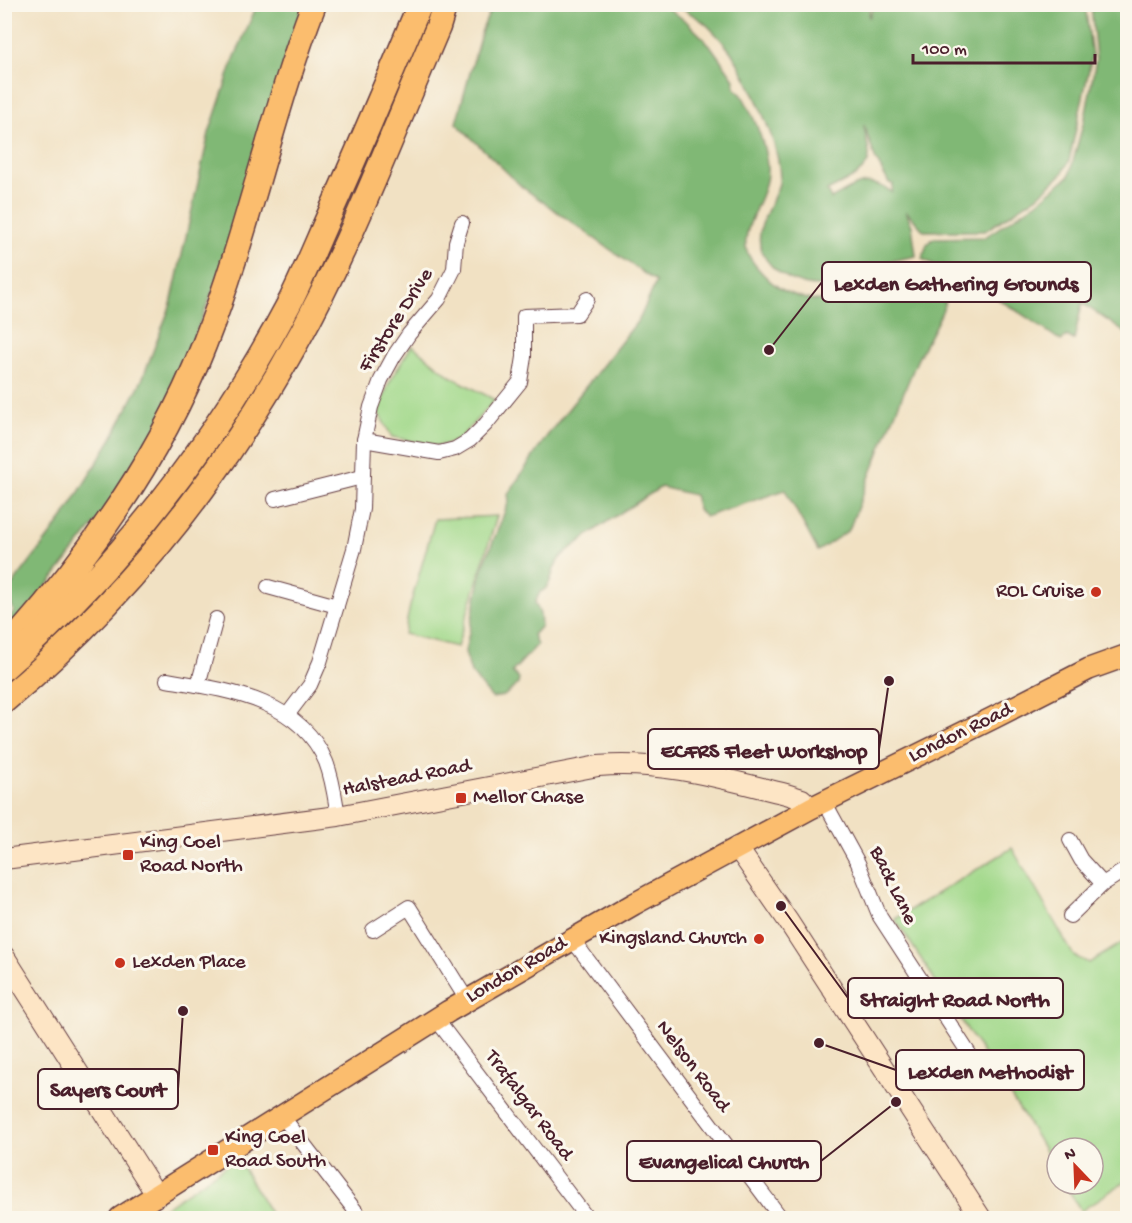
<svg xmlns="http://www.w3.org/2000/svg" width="1132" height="1223" font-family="'Gochi Hand',sans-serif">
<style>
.green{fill:#a0d889;stroke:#757c5a;stroke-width:1.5}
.forest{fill:#80b875;stroke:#656c50;stroke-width:1.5;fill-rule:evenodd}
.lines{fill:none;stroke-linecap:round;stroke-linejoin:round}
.street-casing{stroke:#633c42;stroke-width:16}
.secondary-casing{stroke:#633c42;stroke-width:22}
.primary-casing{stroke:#633c42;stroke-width:24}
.highway-casing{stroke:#633c42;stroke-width:27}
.street{stroke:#fff;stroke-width:14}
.secondary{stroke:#fde5c5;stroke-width:20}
.primary{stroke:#fbbd6e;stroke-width:21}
.highway{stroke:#fbbd6e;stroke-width:24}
.poi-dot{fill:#c8321e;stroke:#fbf7ec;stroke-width:2}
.labels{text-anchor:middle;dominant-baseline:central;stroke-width:6;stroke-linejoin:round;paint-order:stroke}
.street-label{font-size:21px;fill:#4a1f2b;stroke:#fbf7ec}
.poi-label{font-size:21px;fill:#4a1f2b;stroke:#fbf7ec;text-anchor:start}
.leader{fill:none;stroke:#4a1f2b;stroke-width:2}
.callout-dot{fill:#4a1f2b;stroke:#fbf7ec;stroke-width:2}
.callout{fill:#fbf7ec;stroke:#4a1f2b;stroke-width:2}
.callout-label{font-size:22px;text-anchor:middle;font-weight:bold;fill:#4a1f2b}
</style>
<rect width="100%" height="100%" fill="#fbf7ec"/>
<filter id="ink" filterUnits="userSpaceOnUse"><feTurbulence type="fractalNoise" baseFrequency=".0167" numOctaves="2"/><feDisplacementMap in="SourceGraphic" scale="12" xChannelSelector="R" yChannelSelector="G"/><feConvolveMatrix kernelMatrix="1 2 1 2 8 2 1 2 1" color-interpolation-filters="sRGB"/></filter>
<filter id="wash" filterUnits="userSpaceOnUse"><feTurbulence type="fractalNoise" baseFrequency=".008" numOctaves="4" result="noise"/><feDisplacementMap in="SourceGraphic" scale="24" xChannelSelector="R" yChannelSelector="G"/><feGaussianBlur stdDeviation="1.35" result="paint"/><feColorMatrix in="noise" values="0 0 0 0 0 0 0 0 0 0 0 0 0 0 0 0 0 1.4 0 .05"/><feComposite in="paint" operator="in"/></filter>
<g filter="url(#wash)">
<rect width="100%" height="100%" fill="#f1e1c3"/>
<g class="green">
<polygon points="412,345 450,376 495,400 458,440 447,444 436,446 392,437 378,412 389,383"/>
<polygon points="497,516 457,647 404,634 410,606 435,519"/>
<polygon points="1012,848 1074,956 1089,963 1127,940 1127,1180 1081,1211 1065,1184 1093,1184 1093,1148 1057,1148 1057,1171 1025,1118 895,919"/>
<polygon points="237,1158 273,1218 152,1218 151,1217"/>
</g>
<g class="forest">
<path d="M493,4L664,5L688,23L710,45L734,79C733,92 739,89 743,97C754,117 765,143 767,166C769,193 749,213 746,239C744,254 754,264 763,274C774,286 783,291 797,296C841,311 848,282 886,276C905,273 918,280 935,285L942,301H946C939,323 925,342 916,363C893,418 870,474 849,530L818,551L785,490L705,517L698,510L694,495L661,487C635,504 607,520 582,540C575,545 566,551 560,558C550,569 554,586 540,592L535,603L540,614L541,626L533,635L537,645L512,672L519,679L518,684L504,696L492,698L471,673L465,652L482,569L509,501L508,494L547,436L640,318L656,282L522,187L456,123L482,30Z"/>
<polygon points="257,5 313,5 250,198 146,458 5,640 5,622 14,612 7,592 63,518 111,440 142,380 171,304 209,133 234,59"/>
<path d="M677,5H870L869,18L874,5H1085L1092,56L1069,161L1062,174L1038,196L985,231H924L906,211L912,226L916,256C895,260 874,264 854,271C842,276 835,286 822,286C799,287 772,274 762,252C752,229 774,204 779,183C785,153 748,78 731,52C725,44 717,35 710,28C701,18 688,13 677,5ZM864,125L875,158L889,183L893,184L892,192C866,175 855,186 831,199L827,191C840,184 871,173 869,154C868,145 865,135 864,125Z"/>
<path d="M1091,5H1127V334L1082,303L1074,340L1067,336L1061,341C1018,310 970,280 922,259L927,244L934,238L985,237L1039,201L1069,176L1086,113L1096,59Z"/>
</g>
</g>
<g filter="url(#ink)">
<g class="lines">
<g class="street-casing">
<g id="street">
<polyline points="364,440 439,453 455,449 470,440 486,424 520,382 524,357 524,316 577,314 587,299"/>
<polyline points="275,499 362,477"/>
<polyline points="268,587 337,606"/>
<path d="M167,680C226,690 300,699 326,762C333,780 335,798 338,816"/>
<polyline points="198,685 216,619"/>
<polyline points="288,714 310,685 320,662 354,549 362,509 364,440 371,407 381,380 394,356 409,334 439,299 454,269 456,242 462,223"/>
<polyline points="824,801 858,863 880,917 985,1078"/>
<polyline points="1070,840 1081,860 1103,884"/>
<polyline points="1070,916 1103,884 1128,868"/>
<polyline points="373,930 409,907 467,1000"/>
<polyline points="572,939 781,1218"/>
<polyline points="436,1019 587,1218"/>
<polyline points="282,1116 361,1218"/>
</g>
</g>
<g class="secondary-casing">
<g id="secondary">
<polyline points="737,847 788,921 981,1218"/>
<path d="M4,859L338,816L598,766C662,760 724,779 786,794L802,799L811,808"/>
<polyline points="4,956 157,1196"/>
</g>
</g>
<g class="primary-casing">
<polyline id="primary" points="120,1218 449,1011 634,904 811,808 993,718 1089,669 1128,655"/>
</g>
<g class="highway-casing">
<g id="highway">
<path d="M17,637C93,551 162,453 204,345C248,234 271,116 314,4"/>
<path d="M4,668C122,564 218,439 291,300C304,274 316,245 328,218C360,147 390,76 420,4"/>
<path d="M4,701C153,577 269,415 348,239C380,169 408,97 438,27L445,4"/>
</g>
</g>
<use href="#street" class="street"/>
<use href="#secondary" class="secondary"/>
<use href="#primary" class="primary"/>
<use href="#highway" class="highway"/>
</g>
</g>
<g class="poi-dot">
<circle cx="1096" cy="592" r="6"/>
<rect x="455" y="792" width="12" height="12" rx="3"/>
<rect x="122" y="849" width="12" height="12" rx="3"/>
<circle cx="759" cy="939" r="6"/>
<circle cx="120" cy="963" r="6"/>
<rect x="207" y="1144" width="12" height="12" rx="3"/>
</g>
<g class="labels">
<g class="street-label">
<text transform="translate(397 321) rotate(-57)">Firstore Drive</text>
<text transform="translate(961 734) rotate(-26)">London Road</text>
<text transform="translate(407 779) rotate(-11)">Halstead Road</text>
<text transform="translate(892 886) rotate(64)">Back Lane</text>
<text transform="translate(517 971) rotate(-30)">London Road</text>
<text transform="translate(692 1067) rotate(53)">Nelson Road</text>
<text transform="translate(528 1106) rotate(53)">Trafalgar Road</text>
</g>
<g class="poi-label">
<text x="1084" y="592" text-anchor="end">ROL Cruise</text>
<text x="473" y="798">Mellor Chase</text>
<text x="140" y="843">King Coel<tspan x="140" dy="24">Road North</tspan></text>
<text x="747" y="939" text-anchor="end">Kingsland Church</text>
<text x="132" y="963">Lexden Place</text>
<text x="225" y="1138">King Coel<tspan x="225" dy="24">Road South</tspan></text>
</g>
</g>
<path class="leader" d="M769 350L822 282M889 681L879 749M781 906L848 998M819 1043L896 1070M183 1011L178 1089M896 1102L821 1161"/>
<g class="callout-dot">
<circle cx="769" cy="350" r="6"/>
<circle cx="889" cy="681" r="6"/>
<circle cx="781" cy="906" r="6"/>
<circle cx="819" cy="1043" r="6"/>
<circle cx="183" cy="1011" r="6"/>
<circle cx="896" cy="1102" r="6"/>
</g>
<g class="callout">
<rect x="822" y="262" width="269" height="40" rx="6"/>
<rect x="648" y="729" width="231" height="40" rx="6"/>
<rect x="848" y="978" width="215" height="40" rx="6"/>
<rect x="896" y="1050" width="188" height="40" rx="6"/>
<rect x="38" y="1069" width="140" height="40" rx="6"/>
<rect x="627" y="1141" width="194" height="40" rx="6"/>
</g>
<g class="callout-label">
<text x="956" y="290">Lexden Gathering Grounds</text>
<text x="764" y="757">ECFRS Fleet Workshop</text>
<text x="955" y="1006">Straight Road North</text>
<text x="990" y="1078">Lexden Methodist</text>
<text x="108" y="1096">Sayers Court</text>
<text x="724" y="1168">Evangelical Church</text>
</g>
<rect width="1132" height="1223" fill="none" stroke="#fbf7ec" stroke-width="24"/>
<g transform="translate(1075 1166) rotate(337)"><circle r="28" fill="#fbf7ec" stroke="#b4a19f" stroke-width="1.5"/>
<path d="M0-4.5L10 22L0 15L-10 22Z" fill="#c8321e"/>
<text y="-9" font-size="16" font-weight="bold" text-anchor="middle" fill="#4a1f2b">N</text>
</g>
<path d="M913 54v9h182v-9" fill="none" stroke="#4a1f2b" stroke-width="3"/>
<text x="922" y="54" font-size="18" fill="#4a1f2b" stroke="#fbf7ec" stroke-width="4.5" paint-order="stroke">100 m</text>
</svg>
